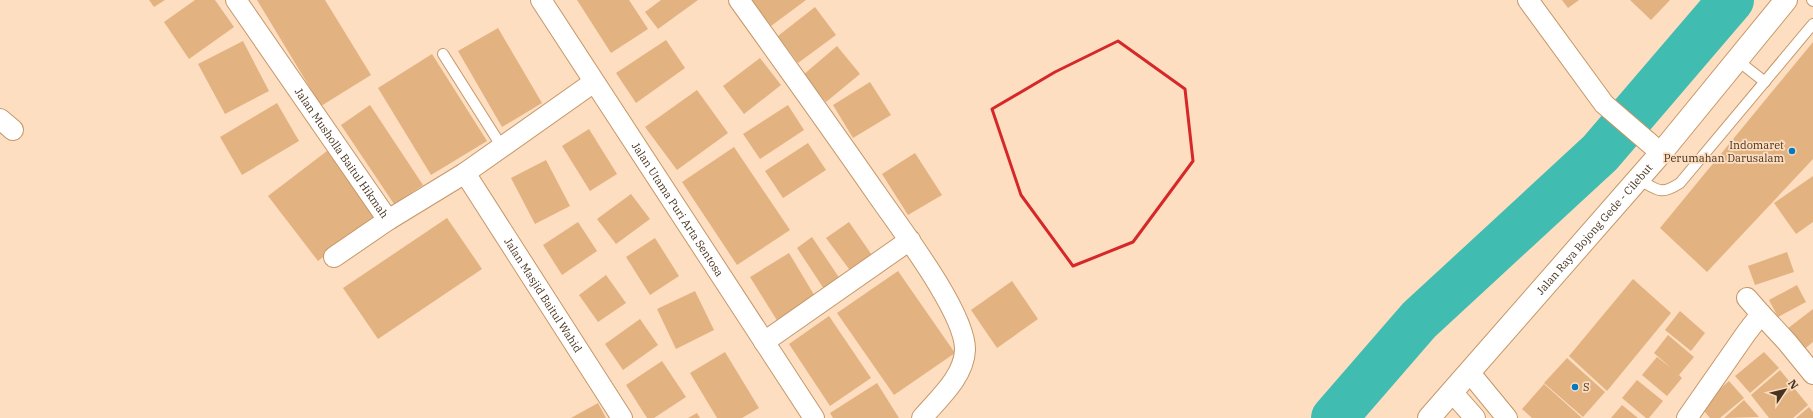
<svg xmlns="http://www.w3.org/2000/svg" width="1813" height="418" font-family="'IBM Plex Serif',serif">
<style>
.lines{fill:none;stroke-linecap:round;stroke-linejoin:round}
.river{stroke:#40bcb0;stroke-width:46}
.building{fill:#e3b281}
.lane-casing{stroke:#c69767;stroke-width:12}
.street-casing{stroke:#c69767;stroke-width:22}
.secondary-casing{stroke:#c69767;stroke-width:24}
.lane{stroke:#fff;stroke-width:10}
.street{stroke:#fff;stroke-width:20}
.secondary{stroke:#fff;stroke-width:22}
.marked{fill:none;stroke:#d62828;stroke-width:3;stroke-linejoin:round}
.poi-dot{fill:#0179c3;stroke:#fddec1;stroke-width:1.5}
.labels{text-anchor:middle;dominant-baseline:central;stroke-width:3.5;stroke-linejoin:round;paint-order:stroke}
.poi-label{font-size:11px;fill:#47331f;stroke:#fddec1;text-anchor:end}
.street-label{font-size:11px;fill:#47331f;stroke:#fddec1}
</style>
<rect width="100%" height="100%" fill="#fddec1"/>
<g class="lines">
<polyline class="river" points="1334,418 1419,320 1600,153 1731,0"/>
</g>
<g class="building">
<polygon points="149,0 165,0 154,7"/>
<polygon points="195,0 215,0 234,27 189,59 164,22"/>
<polygon points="257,0 325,0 371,75 321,106"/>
<polygon points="577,0 629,0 648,29 611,53"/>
<polygon points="661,0 698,0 658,29 645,12"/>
<polygon points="751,0 806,0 771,26"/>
<polygon points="1562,0 1579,0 1568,8"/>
<polygon points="1630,0 1670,0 1651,20"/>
<polygon points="815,7 836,35 798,63 778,36"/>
<polygon points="498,28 542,103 502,127 458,51"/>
<polygon points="666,40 685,68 636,103 616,73"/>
<polygon points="243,41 269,91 225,114 198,64"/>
<polygon points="1813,42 1813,159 1707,272 1660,228"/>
<polygon points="837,46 860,74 826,102 803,75"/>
<polygon points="432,54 487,141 431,175 378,88"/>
<polygon points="760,58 781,85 744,114 723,86"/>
<polygon points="870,82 891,115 853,138 833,105"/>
<polygon points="697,90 728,133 677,170 645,127"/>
<polygon points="277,103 299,141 242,175 220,137"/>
<polygon points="370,105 423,185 394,204 341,125"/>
<polygon points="788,105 804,130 760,159 743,134"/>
<polygon points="589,129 617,174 590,191 562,146"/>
<polygon points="808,143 826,170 783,198 765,171"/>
<polygon points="734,147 790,230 737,265 682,182"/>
<polygon points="327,151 376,216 318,261 268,196"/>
<polygon points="915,153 942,195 908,215 882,174"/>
<polygon points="546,160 570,206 535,224 511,178"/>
<polygon points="1813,176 1813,222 1796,234 1774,203"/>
<polygon points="631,194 650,219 616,244 597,219"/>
<polygon points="447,218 482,269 378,339 343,288"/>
<polygon points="578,222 597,251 562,275 543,245"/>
<polygon points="849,222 874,258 852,273 826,238"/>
<polygon points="812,237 840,279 824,289 797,248"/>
<polygon points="655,238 679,276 650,295 626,257"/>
<polygon points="1787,252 1794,272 1755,285 1748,266"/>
<polygon points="789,253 816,298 778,322 750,277"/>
<polygon points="898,271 955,353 894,395 837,313"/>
<polygon points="606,275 626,303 598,322 579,295"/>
<polygon points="1633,279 1671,313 1607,391 1569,356"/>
<polygon points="1012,281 1038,319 997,348 971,310"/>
<polygon points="1797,285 1806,302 1778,317 1769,300"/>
<polygon points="695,291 714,330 676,349 657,309"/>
<polygon points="1813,309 1813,342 1803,350 1787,329"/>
<polygon points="1680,311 1705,333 1691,351 1665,330"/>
<polygon points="829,316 871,378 830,406 789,344"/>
<polygon points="640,319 658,345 623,370 605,344"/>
<polygon points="1668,335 1694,357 1679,375 1682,378 1667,396 1642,375 1657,357 1671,368 1654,353"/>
<polygon points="725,352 759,408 742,418 717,418 690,373"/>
<polygon points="1764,352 1779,368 1750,393 1735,376"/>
<polygon points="1567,358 1605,392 1583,417 1544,383"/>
<polygon points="662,361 686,397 654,418 647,418 626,385"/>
<polygon points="1780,370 1794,387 1779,399 1794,388 1808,405 1793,418 1769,418 1751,395"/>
<polygon points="1637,380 1663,401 1649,418 1646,418 1622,398"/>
<polygon points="1729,381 1744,398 1720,418 1710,418 1700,406"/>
<polygon points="877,383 899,418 833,418 830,413"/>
<polygon points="1544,384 1582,418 1532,418 1522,409"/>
<polygon points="1744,400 1759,417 1724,418"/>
<polygon points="598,403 606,418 571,418"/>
<polygon points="1622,405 1638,418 1611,418"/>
<polygon points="1809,407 1813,412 1813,418 1796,418"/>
<polygon points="697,413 700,418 688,418"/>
</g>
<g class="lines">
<g class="lane-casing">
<g id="lane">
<polyline points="1812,0 1813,1"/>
<polyline points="443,54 502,147"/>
<polyline points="1737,60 1765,82"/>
<path d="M1638,179C1658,190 1660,196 1680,183L1813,24"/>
</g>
</g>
<g class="street-casing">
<g id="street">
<path id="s1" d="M236,0L388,220"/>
<path id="s2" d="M541,0L814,418"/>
<path d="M739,0C785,64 831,128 876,193C898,225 966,313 965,350C964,377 938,399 922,418"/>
<polyline points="1528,0 1604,104 1661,153"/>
<polyline points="0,119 13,130"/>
<path id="s3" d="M465,173L622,418"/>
<polyline points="334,257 388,220 465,173 594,82"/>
<polyline points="1747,298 1761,314"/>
<polyline points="764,342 910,240"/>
<polyline points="1470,373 1507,418"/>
<polyline points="1452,392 1475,418"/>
<polyline points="1687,418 1747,332 1761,314 1787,342 1813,374"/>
</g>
</g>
<g class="secondary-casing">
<g id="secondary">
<path id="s4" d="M1429,418L1661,153L1786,0"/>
</g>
</g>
<use href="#lane" class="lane"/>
<use href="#street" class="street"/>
<use href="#secondary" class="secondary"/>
</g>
<path class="marked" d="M1118,41L1185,89L1193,161L1133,242L1073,266L1021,195L992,109L1055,72Z"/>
<g class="poi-dot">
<circle cx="1792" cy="151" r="4"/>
<circle cx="1575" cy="387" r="4"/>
</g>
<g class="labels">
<g class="poi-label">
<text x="1784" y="145">Indomaret<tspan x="1784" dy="13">Perumahan Darusalam</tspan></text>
<text x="1583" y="387" text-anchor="start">S</text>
</g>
<g class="street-label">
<text stroke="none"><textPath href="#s1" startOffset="186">Jalan Musholla Baitul Hikmah</textPath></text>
<text stroke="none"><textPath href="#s2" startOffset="250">Jalan Utama Puri Arta Sentosa</textPath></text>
<text stroke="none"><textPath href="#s4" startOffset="251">Jalan Raya Bojong Gede - Cilebut</textPath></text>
<text stroke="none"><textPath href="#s3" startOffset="145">Jalan Masjid Baitul Wahid</textPath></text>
</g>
</g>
<g transform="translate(1785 390) rotate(55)" stroke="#fddec1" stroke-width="3" paint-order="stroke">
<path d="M0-3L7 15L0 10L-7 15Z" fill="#47331f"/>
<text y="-6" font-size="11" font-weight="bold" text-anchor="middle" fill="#47331f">N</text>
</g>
</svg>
